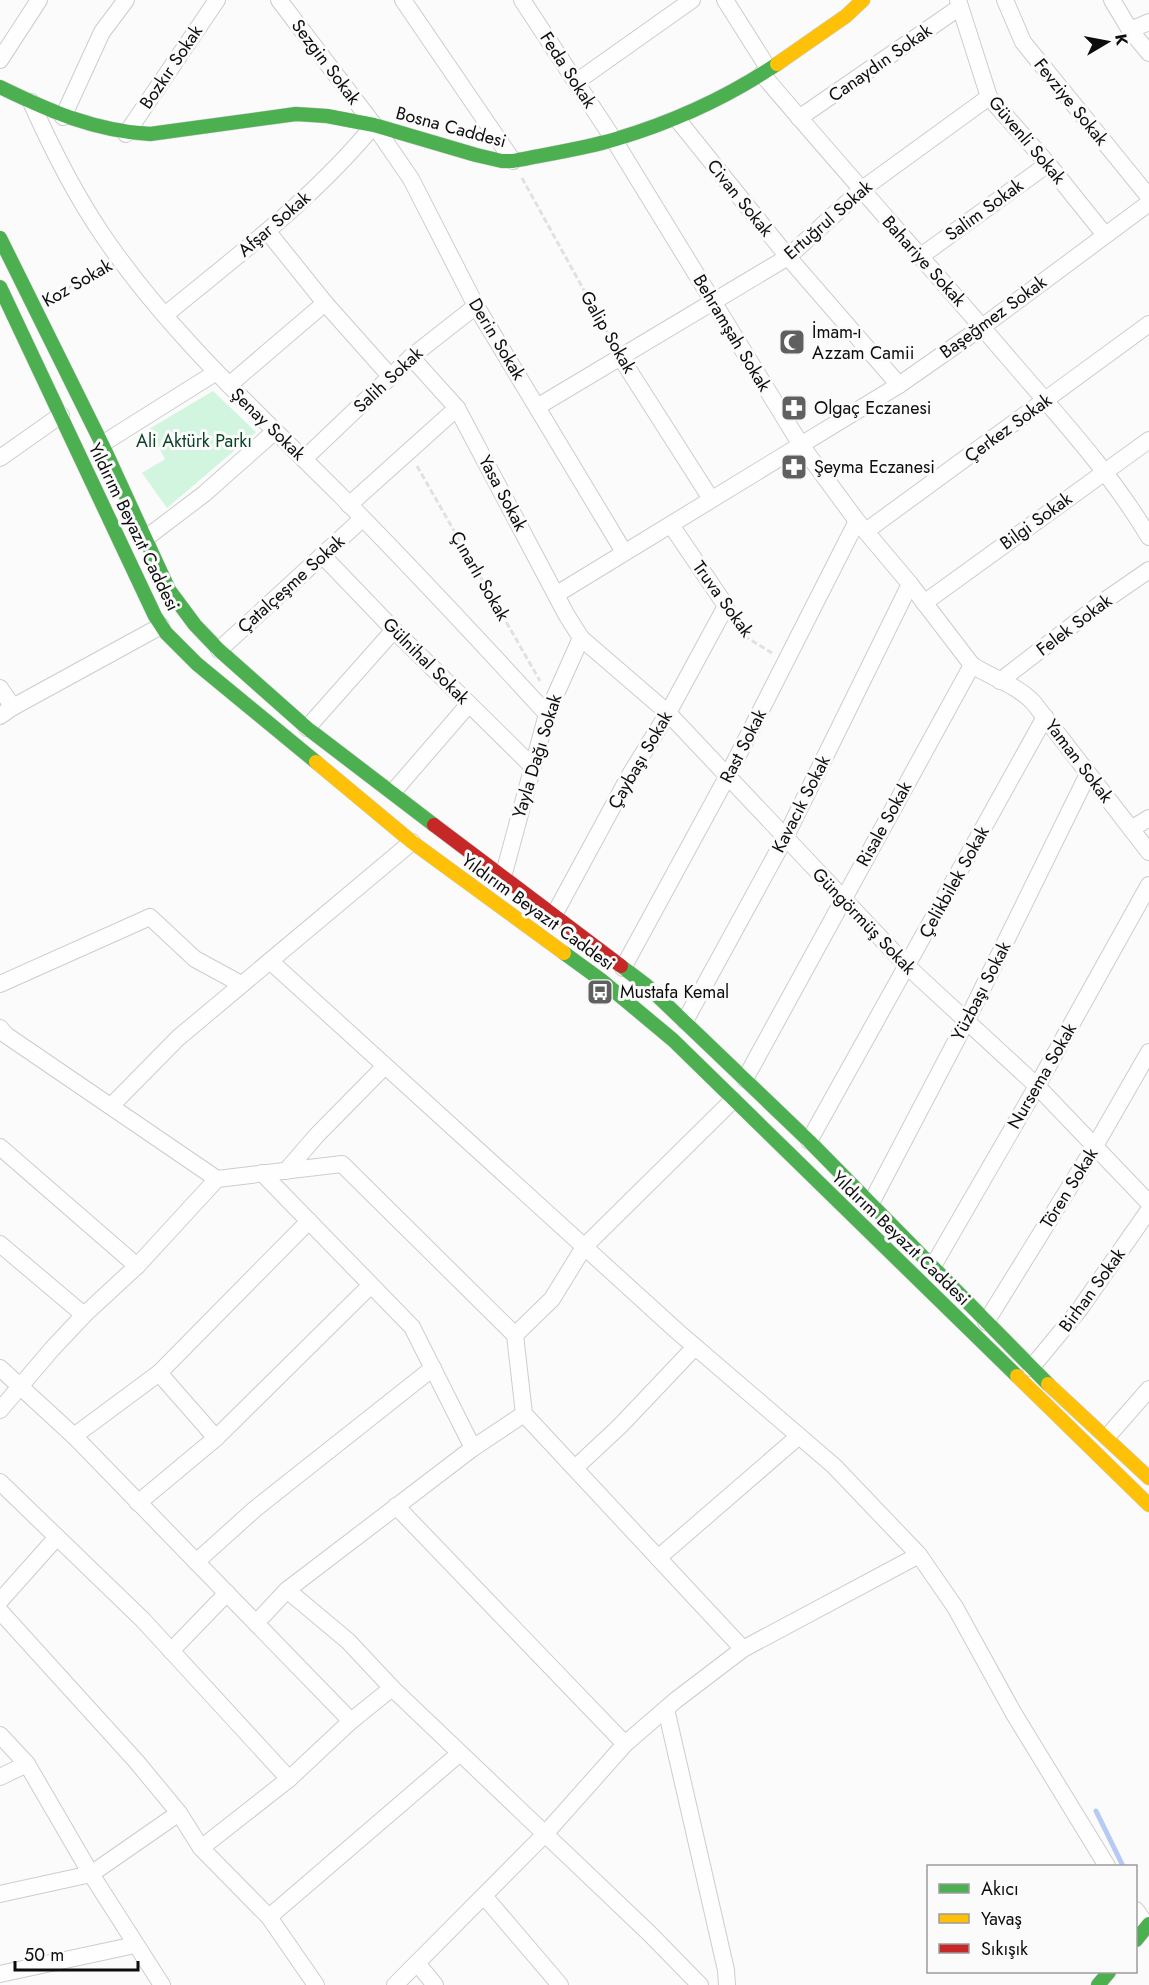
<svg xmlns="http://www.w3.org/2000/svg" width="1149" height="1985" font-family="Jost,sans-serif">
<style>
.green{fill:#d2f5e0}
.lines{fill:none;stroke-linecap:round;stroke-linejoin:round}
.stream{stroke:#b5cbf4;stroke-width:5}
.street-casing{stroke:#cdcdce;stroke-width:18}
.fast-casing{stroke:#cdcdce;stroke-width:15}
.slow-casing{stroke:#cdcdce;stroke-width:15}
.jam-casing{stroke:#cdcdce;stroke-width:15}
.path{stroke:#e1e1e1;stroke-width:3;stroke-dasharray:6 3;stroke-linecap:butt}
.street{stroke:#fefeff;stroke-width:16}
.fast{stroke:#4caf50;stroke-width:14}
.slow{stroke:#ffc107;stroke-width:14}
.jam{stroke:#c62828;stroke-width:14}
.labels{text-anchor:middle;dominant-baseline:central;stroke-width:6;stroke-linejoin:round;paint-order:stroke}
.street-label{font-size:18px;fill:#0d0d0d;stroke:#fbfbfc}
.poi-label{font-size:18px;fill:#0d0d0d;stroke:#fbfbfc;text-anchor:start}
.park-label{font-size:18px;fill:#0b4228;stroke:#fbfbfc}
</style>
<rect width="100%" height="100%" fill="#fbfbfc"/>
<polygon class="green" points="213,391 256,432 167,508 142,473 165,459 149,429"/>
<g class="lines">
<polyline class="stream" points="1096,1811 1123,1866"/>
<g class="street-casing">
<g id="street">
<polyline points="279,0 374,125 411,179 476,306 624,552"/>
<polyline points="403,0 513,161"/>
<path d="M522,0L614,140L801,445L857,521L910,584L972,665C992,678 1015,684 1033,702L1149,852"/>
<polyline points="725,0 768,68"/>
<polyline points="958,0 989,97 1048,164 1105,235"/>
<polyline points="1005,0 1023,42 1149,197"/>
<polyline points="1112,0 1130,30 1149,53"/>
<polyline points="1130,30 1149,22"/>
<polyline points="0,60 39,0"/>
<path d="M762,74C844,171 929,265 1012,362C1060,418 1111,473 1149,537"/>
<polyline points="576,82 692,0"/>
<path d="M31,102C52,149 75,195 104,237C171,335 259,414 342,497C412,568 480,641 547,714"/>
<polyline points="63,117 102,32 126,0"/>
<polyline points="799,118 960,7"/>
<polyline points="677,119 788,257 899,385"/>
<polyline points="126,134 217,0"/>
<polyline points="268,232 325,303 390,376"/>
<polyline points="921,256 1048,164"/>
<path d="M165,315C238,255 314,198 374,125"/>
<polyline points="411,357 457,408 566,614 581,638 668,713 907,966 1037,1086 1149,1203"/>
<polyline points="621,358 711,499"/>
<polyline points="229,385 325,303"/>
<polyline points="537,407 788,257 861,190 989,97"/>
<polyline points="102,444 215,373"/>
<polyline points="0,458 61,415"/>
<polyline points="304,459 411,357 476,306"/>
<polyline points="349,505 457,408"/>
<polyline points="866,531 1149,324"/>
<polyline points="146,538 204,494 274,432"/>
<polyline points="322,555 394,630 532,766"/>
<polyline points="557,594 899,385 982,327 1149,203"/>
<polyline points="924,603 1149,440"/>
<polyline points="219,650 362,519"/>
<polyline points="1000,681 1104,601 1149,570"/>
<polyline points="0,688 13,707"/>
<polyline points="0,716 13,707 161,626"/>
<polyline points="307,728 394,630"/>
<polyline points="393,792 469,704"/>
<polyline points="1131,829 1149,818"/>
<polyline points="503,877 547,714 581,638"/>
<polyline points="554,915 631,773 668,713 726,606 671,525"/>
<polyline points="270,961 678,1332 834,1466 919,1555 955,1607 1014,1714 1107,1866"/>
<polyline points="623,968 727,777 857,521"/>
<polyline points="0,984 150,917 195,959 241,984"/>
<polyline points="685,1021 785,838 910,584"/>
<polyline points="0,1028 6,1035 217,1179 342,1164 515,1335 524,1414 743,1649"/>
<polyline points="745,1079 972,665"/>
<polyline points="111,1106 178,1038 412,842"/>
<polyline points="809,1141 1045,717"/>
<polyline points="0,1147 137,1266"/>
<polyline points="286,1171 317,1135 385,1066"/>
<polyline points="262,1173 412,1327 473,1448"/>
<polyline points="870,1205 967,1020 1088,774"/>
<polyline points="0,1244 84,1315"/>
<polyline points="933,1266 1037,1086 1149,885"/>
<polyline points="986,1322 1095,1146 1149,1052"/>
<polyline points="515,1335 552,1299 584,1247 733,1100"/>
<polyline points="0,1368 74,1436 351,1721"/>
<polyline points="1031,1368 1079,1310 1149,1210"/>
<polyline points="159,1373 216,1438"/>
<polyline points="0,1410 52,1349 84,1315 137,1266 217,1179"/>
<polyline points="74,1436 159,1373 309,1221"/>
<polyline points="1107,1437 1149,1389"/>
<polyline points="575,1468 620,1426 695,1347"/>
<polyline points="0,1482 143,1620 289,1779"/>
<polyline points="138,1503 216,1438 371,1285"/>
<polyline points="396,1506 625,1744"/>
<polyline points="658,1558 799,1436"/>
<polyline points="196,1562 255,1509 433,1368"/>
<polyline points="287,1590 348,1641 392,1688 649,1933 700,1985"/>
<polyline points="0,1601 57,1537"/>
<polyline points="0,1611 136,1761 179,1813 201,1848 269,1917 316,1985"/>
<polyline points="256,1623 287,1590 473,1448 524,1414"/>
<polyline points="171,1651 227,1593"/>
<polyline points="666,1709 726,1970 727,1985"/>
<polyline points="0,1735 27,1764 91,1874 162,1985"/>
<polyline points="0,1777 27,1764"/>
<polyline points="201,1848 289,1779 351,1721 392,1688"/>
<polyline points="0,1894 91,1874 179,1813"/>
<polyline points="484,1896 560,1985"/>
<polyline points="1136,1910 1147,1926"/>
<polyline points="269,1917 460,1753"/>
<polyline points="417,1963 435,1985"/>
<polyline points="0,1974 135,1945"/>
<polyline points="395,1985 545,1834 625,1744 676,1700 743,1649 919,1555"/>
</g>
</g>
<g class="fast-casing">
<g id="fast">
<path d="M0,87C49,111 95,131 150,134L296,114L327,116L374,125L476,155L502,161H513C547,154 583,149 616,139C673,122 728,97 777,64"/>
<polyline points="0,238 102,444 169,590 195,625 219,650 307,728 434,825"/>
<polyline points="0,287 155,616 166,633 197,664 316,762"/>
<polyline points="564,953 601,980 673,1040 1017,1376"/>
<polyline points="621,966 646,985 809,1141 1048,1384"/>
<polyline points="1136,1940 1149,1924"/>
<polyline points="1098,1985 1109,1972"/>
</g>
</g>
<g class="slow-casing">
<g id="slow">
<polyline points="777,64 846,16 863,0"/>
<polyline points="316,762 412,842 564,953"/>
<polyline points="1017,1376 1149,1505"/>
<polyline points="1048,1384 1149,1478"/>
</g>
</g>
<g class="jam-casing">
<polyline id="jam" points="434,825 621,966"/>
</g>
<g class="path">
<polyline points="522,178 613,343"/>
<polyline points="51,298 105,267"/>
<polyline points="417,466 540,681"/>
<polyline points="735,620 746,637 772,653"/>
</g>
<use href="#street" class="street"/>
<use href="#fast" class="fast"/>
<use href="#slow" class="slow"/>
<use href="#jam" class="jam"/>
</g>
<defs>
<g id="mosque-square" transform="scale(1.35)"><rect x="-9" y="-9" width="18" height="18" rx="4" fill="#606061" stroke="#fbfbfc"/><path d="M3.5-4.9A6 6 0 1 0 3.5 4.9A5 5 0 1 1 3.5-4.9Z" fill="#fff"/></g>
<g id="pharmacy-square" transform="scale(1.35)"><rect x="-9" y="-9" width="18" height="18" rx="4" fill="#606061" stroke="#fbfbfc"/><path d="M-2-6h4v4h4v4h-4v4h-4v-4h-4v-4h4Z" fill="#fff"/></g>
<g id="bus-square" transform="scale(1.35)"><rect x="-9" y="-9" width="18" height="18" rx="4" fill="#606061" stroke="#fbfbfc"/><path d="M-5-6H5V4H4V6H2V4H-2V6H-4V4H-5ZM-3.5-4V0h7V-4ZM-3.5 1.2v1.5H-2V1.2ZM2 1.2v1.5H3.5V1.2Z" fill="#fff"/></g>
</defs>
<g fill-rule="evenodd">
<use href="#mosque-square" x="792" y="342"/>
<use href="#pharmacy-square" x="794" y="408"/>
<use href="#pharmacy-square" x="794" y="467"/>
<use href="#bus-square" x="600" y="992"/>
</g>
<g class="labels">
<g class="street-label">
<text transform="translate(326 62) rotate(53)">Sezgin Sokak</text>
<text transform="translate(880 63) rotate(-35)">Canaydın Sokak</text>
<text transform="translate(171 67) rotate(-56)">Bozkır Sokak</text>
<text transform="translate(568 70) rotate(57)">Feda Sokak</text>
<text transform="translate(1071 102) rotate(51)">Fevziye Sokak</text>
<text transform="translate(451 127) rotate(15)">Bosna Caddesi</text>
<text transform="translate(1027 140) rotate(50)">Güvenli Sokak</text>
<text transform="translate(740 198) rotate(51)">Civan Sokak</text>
<text transform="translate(984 210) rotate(-36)">Salim Sokak</text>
<text transform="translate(828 220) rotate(-41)">Ertuğrul Sokak</text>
<text transform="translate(274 224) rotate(-41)">Afşar Sokak</text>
<text transform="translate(924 261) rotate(48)">Bahariye Sokak</text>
<text transform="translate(77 283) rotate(-30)">Koz Sokak</text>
<text transform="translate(993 317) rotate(-36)">Başeğmez Sokak</text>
<text transform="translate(608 332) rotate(60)">Galip Sokak</text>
<text transform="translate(732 333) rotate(59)">Behramşah Sokak</text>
<text transform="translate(497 339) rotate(59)">Derin Sokak</text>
<text transform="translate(388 380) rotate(-43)">Salih Sokak</text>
<text transform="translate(268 424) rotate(44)">Şenay Sokak</text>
<text transform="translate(1008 428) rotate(-36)">Çerkez Sokak</text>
<text transform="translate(503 493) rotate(62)">Yasa Sokak</text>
<text transform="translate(1036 521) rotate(-36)">Bilgi Sokak</text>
<text transform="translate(134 527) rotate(64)">Yıldırım Beyazıt Caddesi</text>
<text transform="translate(480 576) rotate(60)">Çınarlı Sokak</text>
<text transform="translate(291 584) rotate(-42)">Çatalçeşme Sokak</text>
<text transform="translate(723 599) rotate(54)">Truva Sokak</text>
<text transform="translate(1074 625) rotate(-37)">Felek Sokak</text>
<text transform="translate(426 661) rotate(45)">Gülnihal Sokak</text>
<text transform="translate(743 746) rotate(-63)">Rast Sokak</text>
<text transform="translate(537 756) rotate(-73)">Yayla Dağı Sokak</text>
<text transform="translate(640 760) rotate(-60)">Çaybaşı Sokak</text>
<text transform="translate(1079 761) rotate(53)">Yaman Sokak</text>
<text transform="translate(801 804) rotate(-63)">Kavacık Sokak</text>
<text transform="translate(884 824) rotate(-61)">Risale Sokak</text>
<text transform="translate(954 882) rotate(-61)">Çelikbilek Sokak</text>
<text transform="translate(538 912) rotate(36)">Yıldırım Beyazıt Caddesi</text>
<text transform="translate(864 921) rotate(46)">Güngörmüş Sokak</text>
<text transform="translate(981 991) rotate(-63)">Yüzbaşı Sokak</text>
<text transform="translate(1042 1076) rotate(-60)">Nursema Sokak</text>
<text transform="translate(1069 1188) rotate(-58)">Tören Sokak</text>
<text transform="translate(901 1238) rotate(44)">Yıldırım Beyazıt Caddesi</text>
<text transform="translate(1092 1290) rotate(-54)">Birhan Sokak</text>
</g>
<g class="poi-label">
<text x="812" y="332">İmam-ı<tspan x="812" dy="21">Azzam Camii</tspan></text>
<text x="814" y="408">Olgaç Eczanesi</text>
<text x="814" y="467">Şeyma Eczanesi</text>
<text x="620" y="992">Mustafa Kemal</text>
</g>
<g class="park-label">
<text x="194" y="441">Ali Aktürk Parkı</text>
</g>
</g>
<rect x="927" y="1865" width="210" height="108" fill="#fbfbfc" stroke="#9c9c9c" stroke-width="1.5"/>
<rect x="939" y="1884" width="30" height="9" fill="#4caf50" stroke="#9c9c9c" stroke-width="1.5"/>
<text x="981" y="1895" font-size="18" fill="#0d0d0d">Akıcı</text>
<rect x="939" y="1914" width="30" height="9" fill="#ffc107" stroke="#9c9c9c" stroke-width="1.5"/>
<text x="981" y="1925" font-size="18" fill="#0d0d0d">Yavaş</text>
<rect x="939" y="1944" width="30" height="9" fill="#c62828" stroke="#9c9c9c" stroke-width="1.5"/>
<text x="981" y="1955" font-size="18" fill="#0d0d0d">Sıkışık</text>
<g transform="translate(1107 42) rotate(80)" stroke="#fbfbfc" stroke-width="4.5" paint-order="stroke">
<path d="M0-4.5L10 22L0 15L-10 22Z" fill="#0d0d0d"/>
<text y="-9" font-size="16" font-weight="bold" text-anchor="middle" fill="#0d0d0d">K</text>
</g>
<path d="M15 1961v9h123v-9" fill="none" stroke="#0d0d0d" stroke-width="3"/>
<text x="24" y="1961" font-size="18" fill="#0d0d0d" stroke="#fbfbfc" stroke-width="4.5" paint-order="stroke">50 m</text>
</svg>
